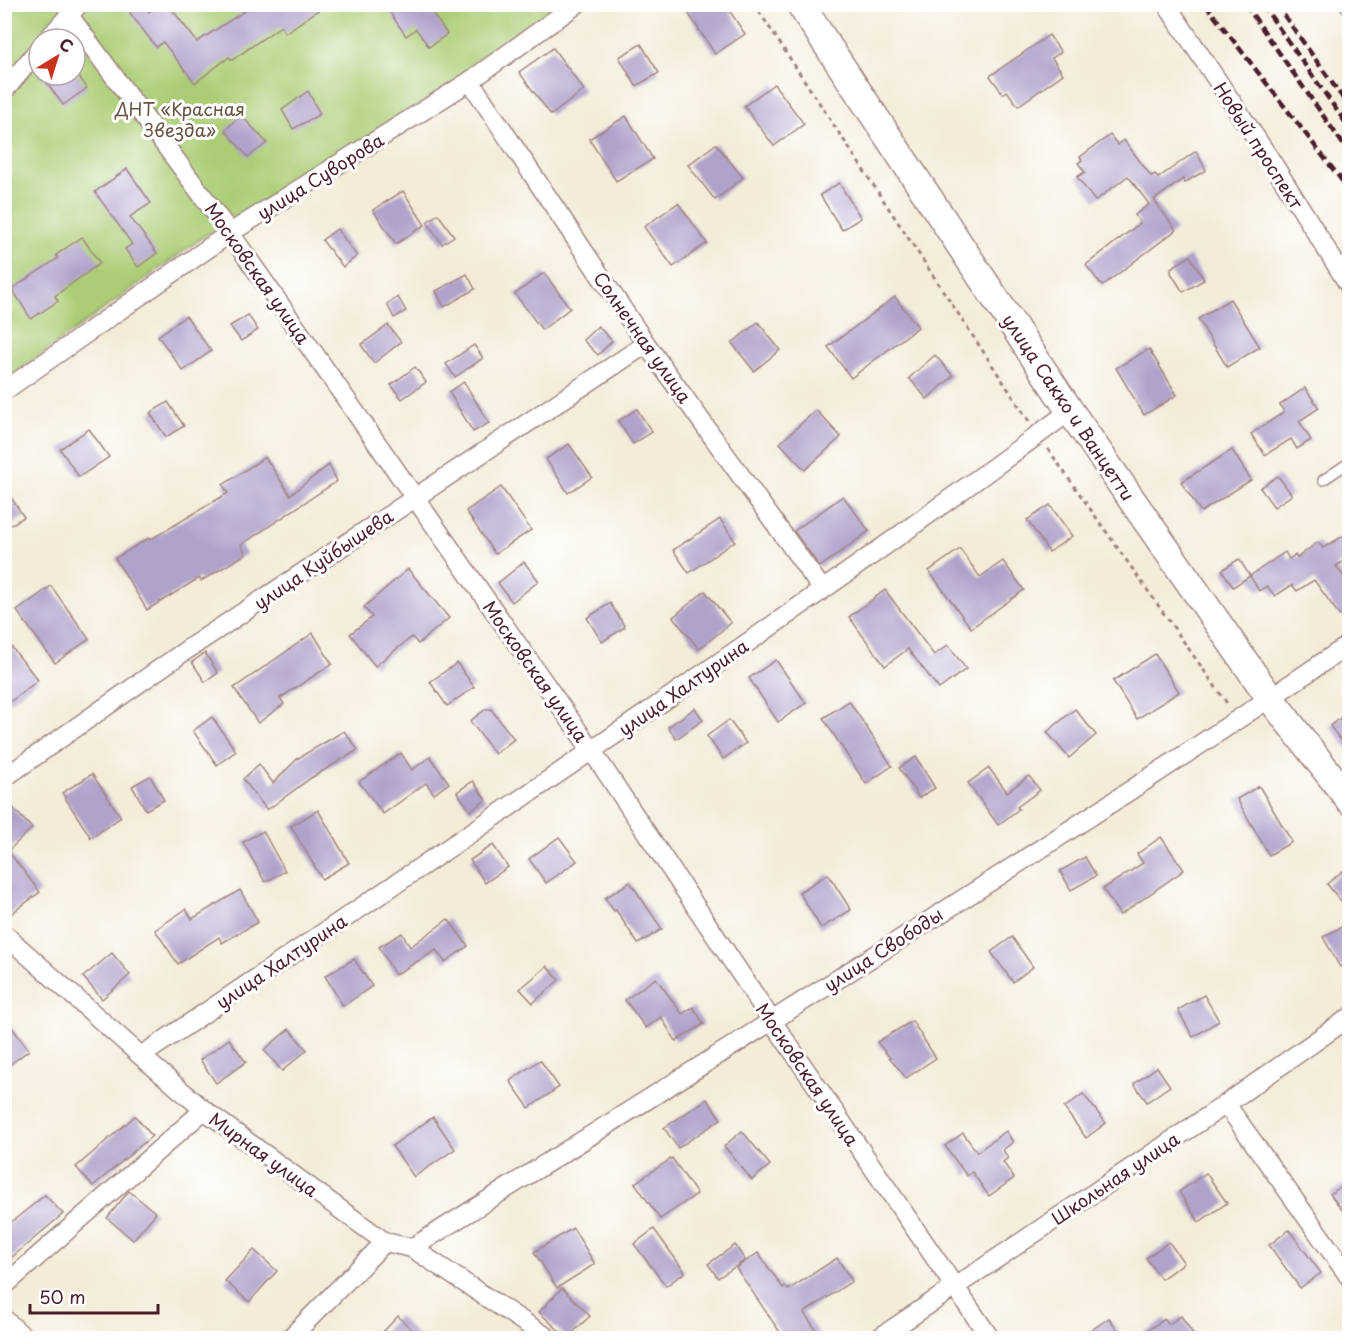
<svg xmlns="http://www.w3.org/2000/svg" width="1354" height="1343" font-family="'Playpen Sans',sans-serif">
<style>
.green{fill:#accd75;stroke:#7b7650;stroke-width:1.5;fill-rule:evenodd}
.building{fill:#b1a2cb}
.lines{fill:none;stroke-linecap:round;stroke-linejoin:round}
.lane-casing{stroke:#9f8682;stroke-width:12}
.street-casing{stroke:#9f8682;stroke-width:21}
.secondary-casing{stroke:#9f8682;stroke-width:30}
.path{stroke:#9f8682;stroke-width:3;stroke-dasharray:4.5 4.5;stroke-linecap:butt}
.lane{stroke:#fff;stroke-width:9}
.street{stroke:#fff;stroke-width:18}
.secondary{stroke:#fff;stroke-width:27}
.rail{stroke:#4a1f2b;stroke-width:4.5;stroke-dasharray:9 4.5;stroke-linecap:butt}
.labels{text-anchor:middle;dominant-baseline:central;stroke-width:6;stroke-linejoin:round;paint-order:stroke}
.park-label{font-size:18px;fill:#675341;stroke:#fff}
.street-label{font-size:18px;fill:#4a1f2b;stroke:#fff}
</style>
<rect width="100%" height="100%" fill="#fff"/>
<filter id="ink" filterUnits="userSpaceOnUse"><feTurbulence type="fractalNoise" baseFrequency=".0167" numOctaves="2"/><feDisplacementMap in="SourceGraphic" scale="12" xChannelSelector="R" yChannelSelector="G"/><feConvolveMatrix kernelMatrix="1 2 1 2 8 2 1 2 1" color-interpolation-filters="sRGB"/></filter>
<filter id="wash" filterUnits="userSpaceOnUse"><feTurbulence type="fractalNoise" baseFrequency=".008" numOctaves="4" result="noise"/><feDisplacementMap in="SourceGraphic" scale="24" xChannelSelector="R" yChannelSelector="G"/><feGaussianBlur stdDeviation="1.35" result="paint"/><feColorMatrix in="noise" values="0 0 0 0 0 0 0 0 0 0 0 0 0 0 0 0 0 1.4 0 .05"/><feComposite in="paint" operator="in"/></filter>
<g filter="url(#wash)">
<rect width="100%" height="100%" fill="#f4ecd9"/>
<path class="green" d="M5,5H563L466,77L206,235L5,381ZM39,39H75V75H39Z"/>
<g id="blocks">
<g class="building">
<polygon points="141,4 144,4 149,12 159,4 168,4 197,42 255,4 327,4 285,33 281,26 232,60 229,57 195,83 163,42 156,47 130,13"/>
<polygon points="384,4 426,4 447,34 429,47 416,29 406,36"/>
<polygon points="682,4 725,4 745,34 715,54"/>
<polygon points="1049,35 1061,52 1052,58 1063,74 1018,106 1007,91 1003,94 990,76"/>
<polygon points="641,44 659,73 636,86 619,57"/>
<polygon points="553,48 584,90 551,115 519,72"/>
<polygon points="41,75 78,75 87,88 63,105"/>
<polygon points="774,84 804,124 774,146 744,106"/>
<polygon points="308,91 320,114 293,129 282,110"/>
<polygon points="241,115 267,143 248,157 225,130"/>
<polygon points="626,116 653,159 616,181 589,139"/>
<polygon points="1110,135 1118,145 1124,140 1151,176 1155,174 1158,178 1196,151 1206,170 1184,183 1183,179 1154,200 1176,230 1102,286 1086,265 1140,223 1135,215 1149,204 1128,176 1095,201 1077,177 1085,172 1078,163 1082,160 1080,157"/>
<polygon points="716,144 743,178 715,200 688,165"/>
<polygon points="127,169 151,203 130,217 157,253 138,267 125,249 132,244 95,192"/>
<polygon points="839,183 861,218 842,230 820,195"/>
<polygon points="403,191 425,225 396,244 373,210"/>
<polygon points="678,203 707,243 673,267 644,227"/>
<polygon points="438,214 454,236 442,244 427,222"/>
<polygon points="337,229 357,256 343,267 322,240"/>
<polygon points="82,237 100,263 55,296 58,301 31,319 12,289 58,258 56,255"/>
<polygon points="1190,256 1204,280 1183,292 1171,273 1171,268"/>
<polygon points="544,273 570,308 542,330 515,294"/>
<polygon points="467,274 475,289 444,307 436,291"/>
<polygon points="398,297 406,311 394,318 387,304"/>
<polygon points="895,297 918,327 851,378 828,347"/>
<polygon points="1230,299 1260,347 1227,367 1198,319"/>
<polygon points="248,315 258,330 241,341 230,326"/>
<polygon points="186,316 211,351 183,371 158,336"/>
<polygon points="758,322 780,350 754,371 732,343"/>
<polygon points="388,325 401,342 374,363 361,345"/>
<polygon points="598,326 612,341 598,355 583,340"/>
<polygon points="474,345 483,358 455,377 446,364"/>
<polygon points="1149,349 1177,395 1144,415 1116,368"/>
<polygon points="935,355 953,376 927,399 909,378"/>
<polygon points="415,367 426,382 402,399 391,385"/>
<polygon points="464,382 489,423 473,432 449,392"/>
<polygon points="1305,388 1319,408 1299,421 1311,440 1297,449 1291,439 1265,455 1251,434 1284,412 1280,405"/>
<polygon points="168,402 184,426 166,437 150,413"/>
<polygon points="637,409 652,432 633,444 618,421"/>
<polygon points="816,410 841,437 805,470 780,443"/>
<polygon points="89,429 109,457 79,477 60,449"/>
<polygon points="569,444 592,477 568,493 546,459"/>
<polygon points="1232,450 1251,480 1201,512 1181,482"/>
<polygon points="265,457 290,495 329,465 337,481 241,545 246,554 201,581 199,578 147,610 115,558 149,538 150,540 228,493 223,485"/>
<polygon points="1278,476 1292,495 1274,507 1260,488"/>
<polygon points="4,487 24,517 4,529"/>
<polygon points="501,487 531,530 495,554 466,511"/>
<polygon points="843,496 869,531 820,567 794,531"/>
<polygon points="1050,505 1072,536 1049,552 1027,520"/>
<polygon points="720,519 735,541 689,573 673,550"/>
<polygon points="1350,532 1350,558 1336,566 1350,585 1350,610 1340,616 1314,580 1297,591 1292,585 1275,596 1267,586 1259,591 1250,576 1285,552 1289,559 1295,555 1297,558 1318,542 1323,548"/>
<polygon points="960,549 980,577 1003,561 1024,590 971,628 929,571"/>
<polygon points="1239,559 1250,576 1233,587 1222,570"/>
<polygon points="524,562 539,581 512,602 498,583"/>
<polygon points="408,569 449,618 418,644 412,637 375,666 350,634 372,617 364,607"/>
<polygon points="51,586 89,639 55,663 17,611"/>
<polygon points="885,590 934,655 948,645 966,669 939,689 908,649 885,666 849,617"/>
<polygon points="705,591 731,623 699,649 673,617"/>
<polygon points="610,603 625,627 602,642 587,618"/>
<polygon points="313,633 332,664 280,698 284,704 258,723 234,688"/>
<polygon points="4,638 38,680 10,702 4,695"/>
<polygon points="205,653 218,673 205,682 192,662"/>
<polygon points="1155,654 1179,692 1137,719 1113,681"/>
<polygon points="776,660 806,703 778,722 749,678"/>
<polygon points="457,663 474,687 447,706 430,682"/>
<polygon points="849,701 892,766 866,784 823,718"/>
<polygon points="695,708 703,720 676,739 668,727"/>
<polygon points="486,709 491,709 514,739 495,754 470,721"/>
<polygon points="1075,709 1096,735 1069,758 1047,732"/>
<polygon points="1350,711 1350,752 1330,726"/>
<polygon points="212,717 236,751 217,765 193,731"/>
<polygon points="729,720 746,743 723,759 707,736"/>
<polygon points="344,731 358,750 311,778 267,810 243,779 259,764 273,783 298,758"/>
<polygon points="401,753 412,770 430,757 449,783 434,794 426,783 383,814 359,782"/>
<polygon points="916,757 935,788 919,798 899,768"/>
<polygon points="989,768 1007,792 1029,776 1040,790 1017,807 1019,809 998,825 968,783"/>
<polygon points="92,774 121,817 91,838 62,793"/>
<polygon points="150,776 164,800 146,810 132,786"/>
<polygon points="473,781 486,800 470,811 457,792"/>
<polygon points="1259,786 1292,842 1269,855 1237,799"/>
<polygon points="4,799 32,828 8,851 40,892 4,919"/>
<polygon points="318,810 349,863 322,879 291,826"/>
<polygon points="263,831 285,871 265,882 243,842"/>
<polygon points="559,837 577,861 546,883 529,859"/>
<polygon points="1161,837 1184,870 1120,915 1103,889 1143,863 1137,854"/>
<polygon points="493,845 508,867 485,883 470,860"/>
<polygon points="1085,857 1096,876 1071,890 1060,871"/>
<polygon points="1344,870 1350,877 1350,912 1327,884"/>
<polygon points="828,874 851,910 821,928 799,892"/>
<polygon points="630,882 662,929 638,944 616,910 614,911 605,898"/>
<polygon points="240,890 258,922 222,943 219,937 178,964 155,930 186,909 192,919"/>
<polygon points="448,919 468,946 445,962 436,950 395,975 379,947 402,933 410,947"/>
<polygon points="1350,922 1350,961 1340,967 1323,937"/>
<polygon points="1012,937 1033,967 1013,982 991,952"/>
<polygon points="112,953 130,975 102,999 83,977"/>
<polygon points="354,959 372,986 343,1006 325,976"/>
<polygon points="547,966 559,980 533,1003 520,989"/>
<polygon points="656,978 682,1014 693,1007 704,1024 676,1041 661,1017 646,1028 625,1000"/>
<polygon points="1204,995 1219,1021 1193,1037 1178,1010"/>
<polygon points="4,1017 29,1050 4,1069"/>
<polygon points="912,1021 936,1058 906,1078 877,1042"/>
<polygon points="289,1029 307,1050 282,1071 264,1050"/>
<polygon points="229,1039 246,1062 216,1083 200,1060"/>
<polygon points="540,1060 559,1087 529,1108 510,1081"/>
<polygon points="1157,1067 1170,1086 1147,1102 1134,1084"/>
<polygon points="1083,1094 1106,1123 1086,1138 1064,1108"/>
<polygon points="707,1099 721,1119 678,1148 664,1128"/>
<polygon points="135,1116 152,1136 93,1186 76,1167"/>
<polygon points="433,1117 455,1149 414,1177 392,1146"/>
<polygon points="742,1131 770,1165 752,1180 724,1146"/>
<polygon points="1006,1131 1013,1142 1003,1150 1008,1158 1003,1162 1014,1178 989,1196 972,1172 967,1176 945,1146 963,1133 977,1152"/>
<polygon points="672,1158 697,1194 660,1219 635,1183"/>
<polygon points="1206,1173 1227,1203 1199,1222 1179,1192"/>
<polygon points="1350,1180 1350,1220 1330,1194"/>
<polygon points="129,1191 156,1213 133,1240 107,1218"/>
<polygon points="45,1195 63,1214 4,1264 4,1228"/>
<polygon points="573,1228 595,1264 557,1288 534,1252"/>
<polygon points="654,1229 685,1272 666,1286 634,1244"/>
<polygon points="1289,1230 1321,1273 1300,1288 1269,1245"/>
<polygon points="1169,1242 1184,1263 1161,1279 1146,1258"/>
<polygon points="735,1245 745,1260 718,1278 708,1264"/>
<polygon points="254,1250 277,1271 249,1302 225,1281"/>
<polygon points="758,1253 783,1288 785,1286 788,1290 837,1258 852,1281 804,1313 822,1338 784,1338 736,1268"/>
<polygon points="562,1288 590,1316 567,1338 539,1312"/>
<polygon points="398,1316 420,1338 389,1338 383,1332"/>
<polygon points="1181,1316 1196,1338 1135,1338 1165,1319 1169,1324"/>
<polygon points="1109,1318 1119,1332 1110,1338 1080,1338"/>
</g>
</g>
</g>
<g filter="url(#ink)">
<use href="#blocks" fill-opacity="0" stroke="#9f8682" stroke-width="1.5"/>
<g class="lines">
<g class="lane-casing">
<polyline id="lane" points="1323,480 1350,462"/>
</g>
<g class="street-casing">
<g id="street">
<polyline points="1166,4 1270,159 1350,287"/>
<polyline points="1349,4 1350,5"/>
<polyline points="68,14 230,233 592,751 772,1021 990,1338"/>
<polyline points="48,39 79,4"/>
<polyline points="470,81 646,344 822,589"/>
<polyline points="4,91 39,49"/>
<polyline points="4,391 230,233 470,81 577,4"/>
<polyline points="4,778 185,651 646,344"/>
<polyline points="4,934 141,1056 204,1110 385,1242 412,1248 548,1338"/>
<path d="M141,1056C453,845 767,636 1070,411"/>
<polyline points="1226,1104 1350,1278"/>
<path d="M412,1248C726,1050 1042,853 1350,644"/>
<polyline points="4,1286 204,1110"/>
<polyline points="4,1319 25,1338"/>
<polyline points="290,1338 385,1242"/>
<polyline points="879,1338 1226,1104 1350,1017"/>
</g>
</g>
<g class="secondary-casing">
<polyline id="secondary" points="800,4 1070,411 1270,698 1350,801"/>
</g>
<g class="path">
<polyline points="754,4 1029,421"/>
<polyline points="1048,449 1229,706"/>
</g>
<use href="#lane" class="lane"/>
<use href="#street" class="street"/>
<use href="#secondary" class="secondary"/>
<g class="rail">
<polyline points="1205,4 1350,191"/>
<polyline points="1245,4 1350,154"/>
<polyline points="1262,4 1350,129"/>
<polyline points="1276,4 1350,108"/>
</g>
</g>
</g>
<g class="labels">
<g class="park-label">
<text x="180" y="108">ДНТ «Красная<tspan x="180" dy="21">Звезда»</tspan></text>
</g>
<g class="street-label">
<text transform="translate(1259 145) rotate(57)">Новый проспект</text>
<text transform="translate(320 176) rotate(-32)">улица Суворова</text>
<text transform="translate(258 273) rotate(55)">Московская улица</text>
<text transform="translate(643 337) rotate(55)">Солнечная улица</text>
<text transform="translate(1069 407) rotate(56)">улица Сакко и Ванцетти</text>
<text transform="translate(323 559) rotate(-34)">улица Куйбышева</text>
<text transform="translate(536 671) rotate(55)">Московская улица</text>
<text transform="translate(683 687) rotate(-35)">улица Халтурина</text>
<text transform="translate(883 949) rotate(-33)">улица Свободы</text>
<text transform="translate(281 961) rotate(-34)">улица Халтурина</text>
<text transform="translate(808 1074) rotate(56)">Московская улица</text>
<text transform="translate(264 1154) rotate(36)">Мирная улица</text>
<text transform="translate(1115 1178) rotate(-34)">Школьная улица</text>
</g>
</g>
<rect width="1354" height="1343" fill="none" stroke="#fff" stroke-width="24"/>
<g transform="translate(57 57) rotate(38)"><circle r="28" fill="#ffffff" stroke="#b7a5aa" stroke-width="1.5"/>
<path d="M0-4.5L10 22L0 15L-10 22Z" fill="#c8321e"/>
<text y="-9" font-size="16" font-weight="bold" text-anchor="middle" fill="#4a1f2b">С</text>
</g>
<path d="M30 1304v9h128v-9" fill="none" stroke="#4a1f2b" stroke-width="3"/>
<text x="39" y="1304" font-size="18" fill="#4a1f2b" stroke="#ffffff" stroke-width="4.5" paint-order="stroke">50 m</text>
</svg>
